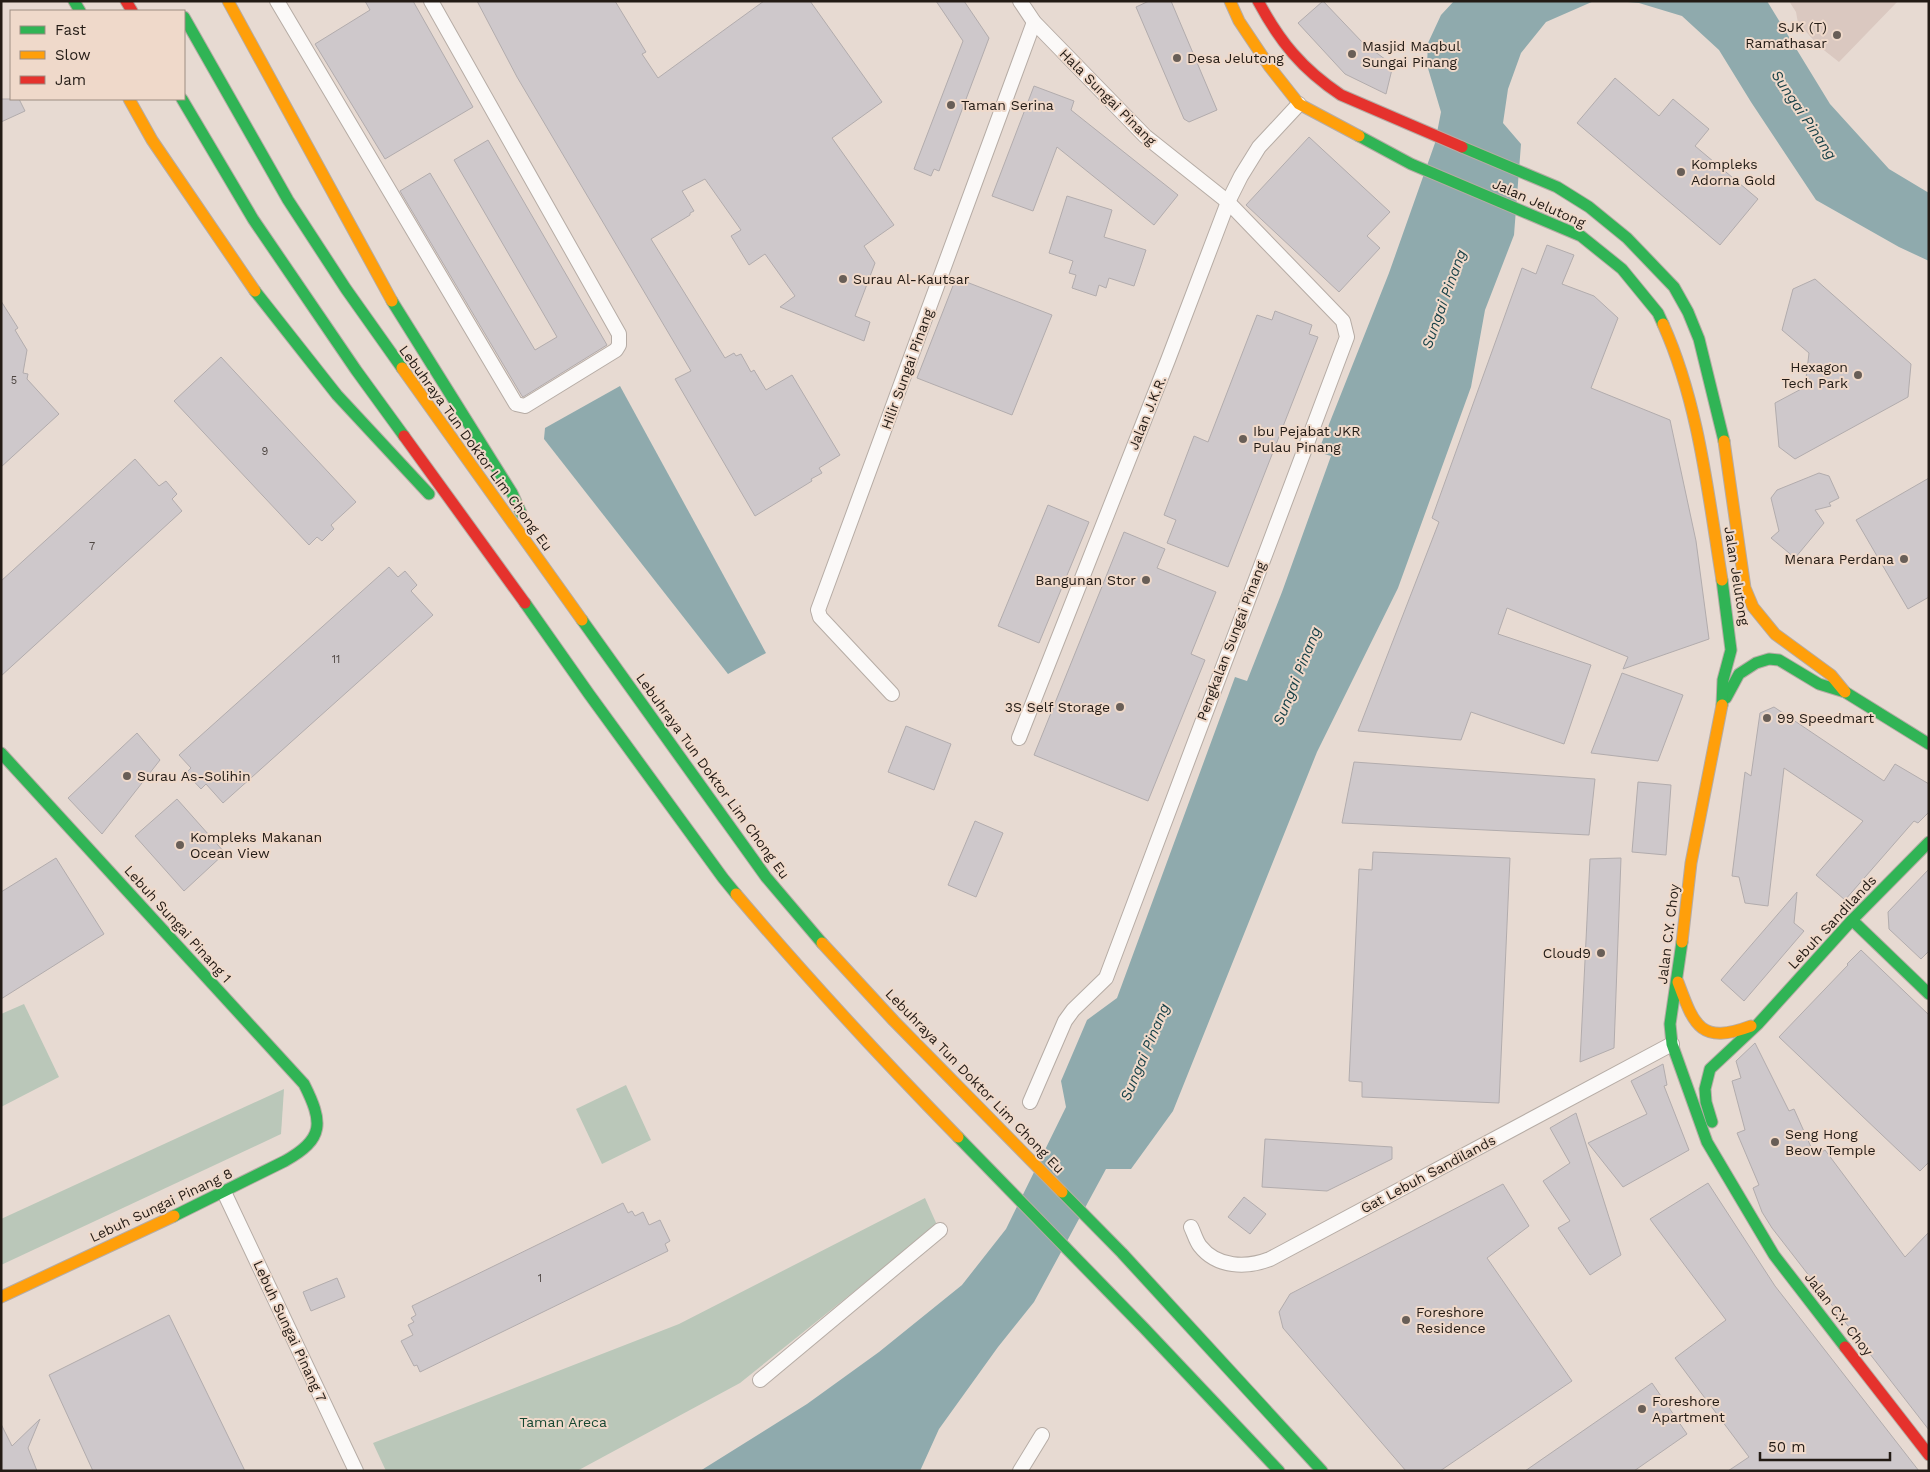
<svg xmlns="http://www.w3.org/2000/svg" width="1930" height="1472" font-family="'Work Sans',sans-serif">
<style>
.education{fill:#dac8c0}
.green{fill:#bac7b9}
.water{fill:#8faaad}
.building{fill:#cec8cb;stroke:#b2acad}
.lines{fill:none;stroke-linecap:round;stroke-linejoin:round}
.street-casing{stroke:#b6aca5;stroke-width:16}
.fast-casing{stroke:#b6aca5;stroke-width:13}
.slow-casing{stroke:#b6aca5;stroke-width:13}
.jam-casing{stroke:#b6aca5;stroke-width:13}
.street{stroke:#fbf9f8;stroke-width:14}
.fast{stroke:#30b455;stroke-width:11}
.slow{stroke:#ff9f0a;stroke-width:11}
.jam{stroke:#e5322d;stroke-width:11}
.poi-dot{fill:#685e57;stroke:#efd9ca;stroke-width:2}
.labels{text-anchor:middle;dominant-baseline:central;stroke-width:4;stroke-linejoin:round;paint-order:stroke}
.number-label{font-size:11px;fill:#4e4642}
.poi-label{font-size:14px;fill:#231b15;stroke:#efd9ca;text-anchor:start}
.street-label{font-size:14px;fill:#231b15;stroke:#efd9ca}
.park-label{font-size:14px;fill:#154631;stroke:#efd9ca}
.water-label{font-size:15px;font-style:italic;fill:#133e45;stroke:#efd9ca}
</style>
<rect width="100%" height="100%" fill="#e7dad2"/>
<polygon class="education" points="1789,1 1898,1 1839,62 1820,47 1798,23 1796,12"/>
<g class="green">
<polygon points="24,1004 59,1077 1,1107 1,1014"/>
<polygon points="626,1085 651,1140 602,1164 576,1109"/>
<polygon points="284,1089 281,1134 1,1265 1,1219"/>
<polygon points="925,1198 937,1225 740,1383 577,1471 386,1471 373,1443 679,1324"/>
</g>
<g class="water">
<polygon points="1454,1 1594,1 1546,22 1521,53 1508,89 1503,123 1521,144 1514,235 1485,310 1471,387 1398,588 1317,752 1173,1111 1131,1169 1106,1169 1034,1302 998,1347 939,1429 920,1471 700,1471 807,1404 879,1352 962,1285 1006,1229 1066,1107 1061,1081 1087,1020 1117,998 1235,677 1247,681 1282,592 1331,456 1318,452 1389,273 1435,143 1441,112 1427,65 1428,43 1441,15"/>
<polygon points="1616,1 1767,1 1830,104 1889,169 1929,193 1929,261 1899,247 1816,200 1751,102 1719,50 1682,16 1639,3"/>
<polygon points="620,386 766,653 728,674 544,439 545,428"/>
</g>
<g class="building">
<polygon points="365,1 413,1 473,107 385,159 315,44 370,10"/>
<polygon points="477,1 615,1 646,52 642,54 658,78 764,1 810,1 882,102 832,138 894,225 864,246 875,263 855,316 870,322 864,341 780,307 795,296 765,254 749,265 731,236 741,230 705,179 682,191 694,211 690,213 690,215 651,239 725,358 734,353 736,356 741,354 751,372 754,370 766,390 792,375 840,455 819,468 822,473 811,479 812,481 755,516 675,379 691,371 517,77"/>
<polygon points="936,1 964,1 989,38 939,171 934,169 931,176 914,169 963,41"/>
<polygon points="1149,1 1171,1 1217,110 1189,122 1184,119 1136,7"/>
<polygon points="1323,1 1363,43 1393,65 1386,94 1345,74 1298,23"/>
<polygon points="1615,78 1659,116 1673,99 1709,129 1695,146 1758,199 1720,245 1577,123"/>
<polygon points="1034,86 1074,101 1071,110 1178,195 1154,225 1057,147 1033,211 992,196"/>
<polygon points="1,99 19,99 25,111 1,122"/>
<polygon points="1309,137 1390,212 1367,236 1380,248 1339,292 1246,205"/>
<polygon points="488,140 607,345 523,397 522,396 400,191 430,173 535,350 557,337 454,160"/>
<polygon points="1067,196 1112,210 1104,237 1146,250 1134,286 1109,278 1106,288 1099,285 1096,296 1072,288 1076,275 1069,273 1073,261 1049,253"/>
<polygon points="1547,245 1574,255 1562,284 1594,296 1618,318 1591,388 1670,420 1696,541 1709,639 1623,669 1628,657 1507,608 1498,634 1591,665 1564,744 1471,712 1461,740 1358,731 1439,522 1432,518 1522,268 1536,274"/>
<polygon points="956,278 1052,315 1012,415 917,378"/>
<polygon points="1815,279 1911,364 1908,397 1795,459 1779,447 1775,403 1805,387 1809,353 1782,330 1793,289"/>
<polygon points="1,301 18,328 15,330 27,350 23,373 28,374 27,379 59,414 1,467"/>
<polygon points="1275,311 1312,325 1309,334 1318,337 1228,567 1167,543 1176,520 1164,515 1194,436 1208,442 1257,315 1272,320"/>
<polygon points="221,357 356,502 331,525 334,529 322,541 317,537 309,545 174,401"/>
<polygon points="135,459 159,486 166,481 177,494 172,499 182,511 1,676 1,581"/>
<polygon points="1819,473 1829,476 1839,498 1829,503 1831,506 1815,510 1824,523 1795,558 1771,538 1779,531 1771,498 1777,490"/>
<polygon points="1929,478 1929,597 1908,609 1856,520"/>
<polygon points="1048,505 1089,522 1039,643 998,626"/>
<polygon points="1124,532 1165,549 1157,568 1216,592 1191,654 1205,660 1148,801 1034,755"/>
<polygon points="389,567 398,577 405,571 417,585 411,591 433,615 223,803 206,784 201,789 186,773 191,768 179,755"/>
<polygon points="1622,673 1683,695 1658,761 1591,753"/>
<polygon points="1774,707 1884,781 1895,764 1929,784 1929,812 1918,823 1914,821 1845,900 1816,875 1863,821 1784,768 1768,906 1745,903 1739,877 1732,876 1745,772 1751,776 1760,713"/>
<polygon points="906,726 951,744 934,790 888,772"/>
<polygon points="137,733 160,760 102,834 68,798"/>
<polygon points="1354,762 1595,779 1589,835 1342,823"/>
<polygon points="1638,782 1671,785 1666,855 1632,852"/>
<polygon points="177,799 225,853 184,891 135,836"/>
<polygon points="975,821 1003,833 976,897 948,885"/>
<polygon points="1373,852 1510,858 1499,1103 1362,1097 1362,1082 1349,1081 1359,869 1372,870"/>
<polygon points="56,858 104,934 1,999 1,892"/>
<polygon points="1621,858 1614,1048 1580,1062 1590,859"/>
<polygon points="1929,869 1929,951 1921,959 1889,929 1888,912"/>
<polygon points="1797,892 1794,923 1804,931 1744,1001 1721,980"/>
<polygon points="1861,950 1929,1015 1929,1162 1920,1171 1779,1037 1848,965 1847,964"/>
<polygon points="1755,1043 1789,1111 1794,1109 1815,1156 1825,1150 1905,1257 1929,1232 1929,1430 1772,1228 1762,1212 1753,1188 1759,1185 1737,1133 1745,1130 1732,1081 1741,1078 1736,1061"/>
<polygon points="1663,1064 1667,1085 1664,1086 1689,1150 1623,1187 1588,1143 1647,1114 1631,1081"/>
<polygon points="1576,1113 1621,1255 1590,1275 1558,1228 1570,1221 1543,1181 1570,1163 1550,1128"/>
<polygon points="1265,1139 1392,1147 1392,1159 1327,1191 1262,1187"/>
<polygon points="1708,1183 1775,1286 1919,1471 1728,1471 1749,1457 1675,1358 1726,1320 1650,1219"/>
<polygon points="1503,1184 1529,1226 1487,1258 1572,1381 1440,1471 1406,1471 1283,1328 1279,1312 1290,1294"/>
<polygon points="1244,1197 1266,1214 1250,1234 1228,1217"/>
<polygon points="623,1203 628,1213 632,1211 635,1216 643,1212 649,1225 660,1220 670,1241 665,1244 668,1251 420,1372 417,1365 414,1366 401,1341 413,1335 408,1325 414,1322 411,1318 416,1315 412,1306"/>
<polygon points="337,1278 345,1297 311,1311 303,1292"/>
<polygon points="169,1315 245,1471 93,1471 49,1375"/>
<polygon points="1652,1383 1687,1434 1634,1471 1525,1471"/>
<polygon points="40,1419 28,1448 37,1471 1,1471 1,1424 12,1446"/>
</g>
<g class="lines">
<g class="street-casing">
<g id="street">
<polyline points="277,1 516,404 525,406 616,350 619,345 619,334 431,1"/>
<polyline points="1020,1 1034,22 1145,136 1228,202 1343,321 1347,337 1106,978 1073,1010 1065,1021 1030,1102"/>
<polyline points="892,694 820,617 818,610 1034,22"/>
<polyline points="1019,738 1168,360 1228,202 1241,176 1259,147 1299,104"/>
<polyline points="224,1192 356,1471"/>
<path d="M1191,1227C1194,1233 1196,1241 1200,1246C1217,1268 1247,1268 1270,1259L1672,1044"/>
<polyline points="760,1380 940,1230"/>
<polyline points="1020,1471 1042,1435"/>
</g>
</g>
<g class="fast-casing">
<g id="fast">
<polyline points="74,1 80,11"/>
<polyline points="184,17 288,200 346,289 402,368"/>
<polyline points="182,99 253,219 356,370 404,436"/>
<polyline points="1359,136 1411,164 1581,236 1622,269 1658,313 1663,324"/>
<polyline points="1462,147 1557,187 1589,207 1627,238 1674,287 1688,312 1699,339 1724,441"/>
<polyline points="255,291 337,395 429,494"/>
<polyline points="392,301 512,493 521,513"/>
<polyline points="525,603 589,694 723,878 736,894"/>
<polyline points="582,620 766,877 822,943"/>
<polyline points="1726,698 1739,674 1756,663 1769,659 1779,660 1819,684 1845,692 1929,744"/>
<polyline points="1722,705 1723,680 1731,650 1722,580"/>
<path d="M1,753L304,1084C323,1122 325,1139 285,1161L174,1216"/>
<polyline points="1852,920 1929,994"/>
<polyline points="1682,942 1670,1024 1672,1044 1707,1142 1774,1255 1845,1347"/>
<polyline points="1712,1122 1706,1102 1705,1089 1710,1069 1758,1024 1852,920 1929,842"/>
<polyline points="958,1137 1144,1328 1279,1471"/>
<polyline points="1062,1192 1122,1253 1322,1471"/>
</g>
</g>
<g class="slow-casing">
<g id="slow">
<polyline points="228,1 392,301"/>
<polyline points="1230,1 1239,21 1269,66 1299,104 1359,136"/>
<polyline points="129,99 152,140 255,291"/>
<path d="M1663,324C1699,404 1708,494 1722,580"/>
<polyline points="402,368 582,620"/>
<polyline points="1724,441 1745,588 1753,607 1775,634 1831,675 1845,692"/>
<path d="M736,894C807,978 881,1058 958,1137"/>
<polyline points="1682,942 1691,863 1722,705"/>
<polyline points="822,943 894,1021 1062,1192"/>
<path d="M1678,982C1694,1025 1700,1045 1751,1026"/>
<polyline points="1,1297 174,1216"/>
</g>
</g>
<g class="jam-casing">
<g id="jam">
<polyline points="126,1 132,11"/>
<path d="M1258,1C1280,42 1302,69 1341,95L1462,147"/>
<polyline points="404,436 525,603"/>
<polyline points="1845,1347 1929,1455"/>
</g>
</g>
<use href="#street" class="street"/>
<use href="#fast" class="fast"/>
<use href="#slow" class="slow"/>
<use href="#jam" class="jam"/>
</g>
<g class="poi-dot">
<circle cx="1837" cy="35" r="5"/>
<circle cx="1352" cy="54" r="5"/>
<circle cx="1177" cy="58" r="5"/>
<circle cx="951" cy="105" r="5"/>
<circle cx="1681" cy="172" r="5"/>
<circle cx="843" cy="279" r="5"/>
<circle cx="1858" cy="375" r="5"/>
<circle cx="1243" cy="439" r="5"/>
<circle cx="1904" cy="559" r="5"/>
<circle cx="1146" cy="580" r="5"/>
<circle cx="1120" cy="707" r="5"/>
<circle cx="1767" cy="718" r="5"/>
<circle cx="127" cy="776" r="5"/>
<circle cx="180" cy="845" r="5"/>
<circle cx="1601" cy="953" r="5"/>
<circle cx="1775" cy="1142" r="5"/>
<circle cx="1406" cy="1320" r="5"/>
<circle cx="1642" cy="1409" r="5"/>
</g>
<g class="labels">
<g class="number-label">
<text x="14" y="380">5</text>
<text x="265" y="451">9</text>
<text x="92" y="546">7</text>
<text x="336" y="659">11</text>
<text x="540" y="1278">1</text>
</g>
<g class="poi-label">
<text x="1827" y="27" text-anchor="end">SJK (T)<tspan x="1827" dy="16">Ramathasar</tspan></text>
<text x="1362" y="46">Masjid Maqbul<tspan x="1362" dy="16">Sungai Pinang</tspan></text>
<text x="1187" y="58">Desa Jelutong</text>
<text x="961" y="105">Taman Serina</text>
<text x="1691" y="164">Kompleks<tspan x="1691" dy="16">Adorna Gold</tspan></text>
<text x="853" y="279">Surau Al-Kautsar</text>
<text x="1848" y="367" text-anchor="end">Hexagon<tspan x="1848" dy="16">Tech Park</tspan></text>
<text x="1253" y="431">Ibu Pejabat JKR<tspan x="1253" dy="16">Pulau Pinang</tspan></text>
<text x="1894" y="559" text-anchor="end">Menara Perdana</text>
<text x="1136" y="580" text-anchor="end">Bangunan Stor</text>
<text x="1110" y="707" text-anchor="end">3S Self Storage</text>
<text x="1777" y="718">99 Speedmart</text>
<text x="137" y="776">Surau As-Solihin</text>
<text x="190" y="837">Kompleks Makanan<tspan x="190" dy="16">Ocean View</tspan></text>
<text x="1591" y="953" text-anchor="end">Cloud9</text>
<text x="1785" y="1134">Seng Hong<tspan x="1785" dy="16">Beow Temple</tspan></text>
<text x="1416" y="1312">Foreshore<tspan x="1416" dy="16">Residence</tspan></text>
<text x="1652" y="1401">Foreshore<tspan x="1652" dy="16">Apartment</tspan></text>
</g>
<g class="street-label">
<text transform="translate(1108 97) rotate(45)">Hala Sungai Pinang</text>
<text transform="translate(1539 203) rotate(24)">Jalan Jelutong</text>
<text transform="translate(907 369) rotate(-70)">Hilir Sungai Pinang</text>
<text transform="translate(1147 413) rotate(-68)">Jalan J.K.R.</text>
<text transform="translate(476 448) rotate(54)">Lebuhraya Tun Doktor Lim Chong Eu</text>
<text transform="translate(1737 576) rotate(81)">Jalan Jelutong</text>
<text transform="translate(1231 641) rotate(-69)">Pengkalan Sungai Pinang</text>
<text transform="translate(713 776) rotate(54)">Lebuhraya Tun Doktor Lim Chong Eu</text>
<text transform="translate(1832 922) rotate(-47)">Lebuh Sandilands</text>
<text transform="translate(178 924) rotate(48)">Lebuh Sungai Pinang 1</text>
<text transform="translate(1668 934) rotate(-83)">Jalan C.Y. Choy</text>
<text transform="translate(975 1081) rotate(46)">Lebuhraya Tun Doktor Lim Chong Eu</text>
<text transform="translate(1428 1174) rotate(-28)">Gat Lebuh Sandilands</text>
<text transform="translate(161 1205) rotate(-25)">Lebuh Sungai Pinang 8</text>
<text transform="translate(1839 1314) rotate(52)">Jalan C.Y. Choy</text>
<text transform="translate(290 1331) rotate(65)">Lebuh Sungai Pinang 7</text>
</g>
<g class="park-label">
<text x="563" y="1422">Taman Areca</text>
</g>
<g class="water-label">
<text transform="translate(1804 115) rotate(56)">Sungai Pinang</text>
<text transform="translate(1444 299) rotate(-70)">Sungai Pinang</text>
<text transform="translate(1297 676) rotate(-68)">Sungai Pinang</text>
<text transform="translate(1145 1052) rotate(-67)">Sungai Pinang</text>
</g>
</g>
<rect width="1930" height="1472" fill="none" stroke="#231b15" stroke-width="5"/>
<rect x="10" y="10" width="175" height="90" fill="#efd9ca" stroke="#9d8d82"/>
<rect x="20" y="26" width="25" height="8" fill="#30b455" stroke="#9d8d82"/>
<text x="55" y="35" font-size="15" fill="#231b15">Fast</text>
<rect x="20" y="51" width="25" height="8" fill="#ff9f0a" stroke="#9d8d82"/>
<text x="55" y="60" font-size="15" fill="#231b15">Slow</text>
<rect x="20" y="76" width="25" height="8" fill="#e5322d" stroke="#9d8d82"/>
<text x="55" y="85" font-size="15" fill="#231b15">Jam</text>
<path d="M1760 1452v8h130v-8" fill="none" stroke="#231b15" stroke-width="2.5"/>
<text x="1768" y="1452" font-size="15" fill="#231b15" stroke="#efd9ca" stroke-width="4" paint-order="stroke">50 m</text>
</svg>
